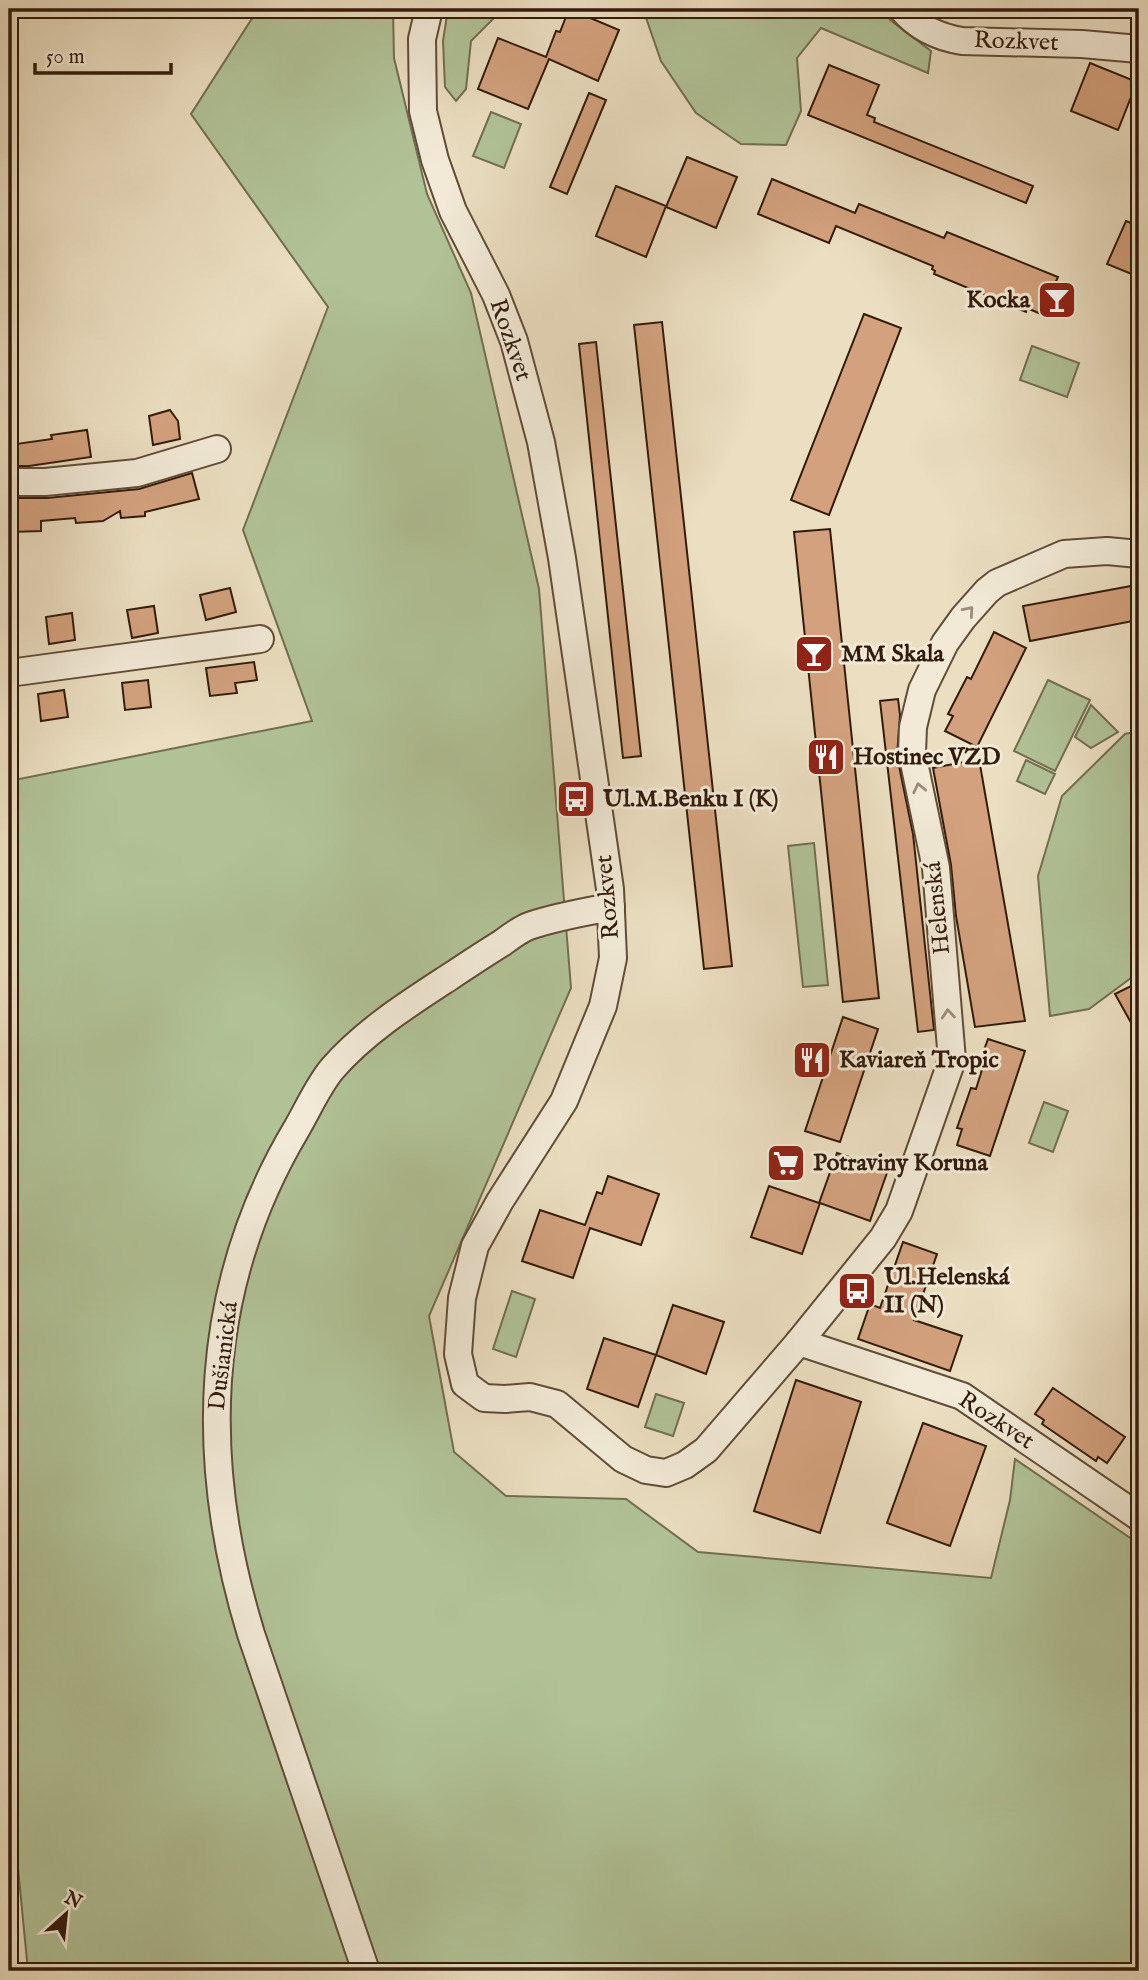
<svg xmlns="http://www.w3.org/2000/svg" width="1148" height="1980" font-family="'IM FELL English',serif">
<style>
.green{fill:#b1c297;stroke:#726e51;stroke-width:2}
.building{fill:#d3a17e;stroke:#331b0b;stroke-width:2}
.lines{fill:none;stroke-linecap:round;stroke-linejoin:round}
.minor-casing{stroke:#614c38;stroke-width:30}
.minor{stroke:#f2ead7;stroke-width:26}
.oneway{stroke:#9c8d7b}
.labels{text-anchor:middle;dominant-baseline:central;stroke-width:6;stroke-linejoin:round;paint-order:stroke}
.street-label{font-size:24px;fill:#331b0b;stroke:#f2ead7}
.poi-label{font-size:24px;font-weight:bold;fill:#331b0b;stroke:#f2ead7;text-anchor:start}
</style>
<rect width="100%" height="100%" fill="#ebdec1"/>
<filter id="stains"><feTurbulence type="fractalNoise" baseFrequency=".00286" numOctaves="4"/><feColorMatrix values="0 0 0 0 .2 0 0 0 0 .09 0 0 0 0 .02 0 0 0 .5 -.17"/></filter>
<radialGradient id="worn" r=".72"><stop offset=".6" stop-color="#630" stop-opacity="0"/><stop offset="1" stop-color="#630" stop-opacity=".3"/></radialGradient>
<g class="green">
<polygon points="258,9 393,9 394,58 427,194 471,293 539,589 571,988 429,1316 454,1452 506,1496 626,1499 698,1552 991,1578 1010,1500 1015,1459 1139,1544 1139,1971 28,1971 9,1775 9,781 312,721 243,530 328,307 191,114"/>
<polygon points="448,9 503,9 471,41 466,89 456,101 445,87 443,41"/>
<polygon points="643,9 887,9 890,20 931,51 928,73 821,28 797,58 801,111 786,145 741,144 696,113 661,61"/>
<polygon points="491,112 521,124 504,168 473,156"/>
<polygon points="1032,346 1079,363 1067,397 1020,380"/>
<polygon points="1048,680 1090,700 1055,771 1014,751"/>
<polygon points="1091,705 1118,732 1091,748 1075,737"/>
<polygon points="1139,731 1139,972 1089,1009 1050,1016 1038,876 1062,796 1125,734"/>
<polygon points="1026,760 1055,774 1045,794 1017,781"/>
<polygon points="814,843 828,985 803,987 788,846"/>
<polygon points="1044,1102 1068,1111 1053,1152 1029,1143"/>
<polygon points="512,1291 535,1299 516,1357 493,1349"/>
<polygon points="656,1394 684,1403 673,1436 645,1427"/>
</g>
<g class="building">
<polygon points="569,9 619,30 598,81 549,59 528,109 478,89 498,38 546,57 556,31 560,32"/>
<polygon points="1090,63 1137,82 1118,130 1071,111"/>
<polygon points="829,65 879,85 867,115 875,118 874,122 1033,186 1026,203 808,115"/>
<polygon points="589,93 606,100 567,194 550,187"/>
<polygon points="687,157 737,177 716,228 666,207"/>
<polygon points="772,179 855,213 859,204 944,238 947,232 1058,277 1053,288 1066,293 1059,311 1046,306 1043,315 1027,308 1026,312 934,274 935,271 932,269 933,266 836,226 829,243 758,214"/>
<polygon points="616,186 666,206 646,257 596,236"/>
<polygon points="1126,221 1139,226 1139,277 1107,264"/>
<polygon points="864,314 901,328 829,515 791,500"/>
<polygon points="662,322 732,966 704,969 634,325"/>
<polygon points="596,342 641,756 623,758 579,344"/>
<polygon points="170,410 178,421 180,439 153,445 149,416"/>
<polygon points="87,430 91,457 29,466 12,466 12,462 9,463 9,445 52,439 51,435"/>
<polygon points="192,473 199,499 145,512 145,516 121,518 120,511 103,521 76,523 75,518 41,521 41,531 11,532 9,498 47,498 139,489"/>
<polygon points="830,529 879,998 843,1002 794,532"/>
<polygon points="1131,586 1138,620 1030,641 1023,606"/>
<polygon points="230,588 236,612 206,620 200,595"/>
<polygon points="154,606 158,633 132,638 127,610"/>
<polygon points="72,613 75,640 49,644 46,617"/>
<polygon points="994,632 1026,648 977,747 945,731 953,716 948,714 967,677 971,679"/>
<polygon points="254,662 257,680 235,683 237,693 210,696 206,668"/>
<polygon points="148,680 151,707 125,710 122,683"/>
<polygon points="64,690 68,717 41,721 38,694"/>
<polygon points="898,699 900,715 897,756 913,834 934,1030 918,1032 880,701"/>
<polygon points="979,759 1025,1021 975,1027 956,916 951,865 933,768"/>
<polygon points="1139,982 1139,1037 1115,994"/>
<polygon points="843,1017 878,1029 840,1142 805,1131"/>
<polygon points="988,1039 1025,1051 990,1156 957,1145 962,1129 957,1128 971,1088 976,1089 984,1063 980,1061"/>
<polygon points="837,1153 888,1170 870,1221 820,1203 802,1254 751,1237 769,1186 819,1203"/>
<polygon points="608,1176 659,1194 641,1245 590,1228 573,1278 522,1261 540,1210 585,1225 597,1192 602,1194"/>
<polygon points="903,1242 937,1254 914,1320 962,1336 950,1371 858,1339 870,1304 880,1308"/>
<polygon points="673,1305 724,1322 706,1374 656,1355 638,1407 587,1389 604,1338 656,1355"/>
<polygon points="796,1380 861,1402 820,1533 754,1511"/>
<polygon points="1053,1388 1125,1437 1107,1463 1098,1457 1096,1461 1042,1424 1044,1420 1035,1414"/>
<polygon points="923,1423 986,1446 950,1546 887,1523"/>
</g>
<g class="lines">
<g class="minor-casing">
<g id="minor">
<polyline points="429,9 422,39 423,111 435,160 453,211 496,295 514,341 541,442 562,558 610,889 613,958 603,1006 564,1101 500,1201 475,1246 462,1298 458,1354 465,1384 484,1398 505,1399 530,1397 557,1404 623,1459 646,1470 666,1473 685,1465 706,1450 799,1342 883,1238 899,1211 952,1060 936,868 912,753 913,727 922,690 945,643 963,618 987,591 997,583 1064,554 1107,551 1139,554"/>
<path d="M902,9C918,28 938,37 962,41L1082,44L1139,49"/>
<polyline points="9,482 45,482 137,473 217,449"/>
<polyline points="9,673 260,639"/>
<polyline points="799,1342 962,1396 1139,1517"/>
<path d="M366,1971L251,1634C198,1461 202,1287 297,1128C308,1109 318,1086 332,1069C364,1032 408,1004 448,978C466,966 484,954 502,943C510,937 519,930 529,926C555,917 584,912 611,907"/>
</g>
</g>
<use href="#minor" class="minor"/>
</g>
<defs><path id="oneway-chevron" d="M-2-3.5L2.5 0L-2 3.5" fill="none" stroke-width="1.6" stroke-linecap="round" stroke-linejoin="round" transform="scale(1.75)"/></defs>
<g class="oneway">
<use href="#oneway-chevron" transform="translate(969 611) rotate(-49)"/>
<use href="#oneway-chevron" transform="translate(919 788) rotate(-102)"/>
<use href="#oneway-chevron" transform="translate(948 1014) rotate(-95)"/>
</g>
<defs>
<g id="bar-square" transform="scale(2.0125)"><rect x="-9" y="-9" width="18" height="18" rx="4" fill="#8f2418" stroke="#f2ead7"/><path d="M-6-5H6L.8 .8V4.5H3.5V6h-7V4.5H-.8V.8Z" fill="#fff"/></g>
<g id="restaurant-square" transform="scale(2.0125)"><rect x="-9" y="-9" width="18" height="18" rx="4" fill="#8f2418" stroke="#f2ead7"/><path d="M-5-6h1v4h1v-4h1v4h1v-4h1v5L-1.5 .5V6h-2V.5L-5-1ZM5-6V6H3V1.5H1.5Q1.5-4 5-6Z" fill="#fff"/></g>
<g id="bus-square" transform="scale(2.0125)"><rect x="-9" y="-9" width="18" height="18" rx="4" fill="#8f2418" stroke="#f2ead7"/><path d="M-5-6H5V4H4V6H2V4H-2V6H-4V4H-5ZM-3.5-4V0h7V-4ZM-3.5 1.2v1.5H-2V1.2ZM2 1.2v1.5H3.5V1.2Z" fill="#fff"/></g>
<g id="supermarket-square" transform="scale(2.0125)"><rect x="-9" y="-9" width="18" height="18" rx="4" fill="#8f2418" stroke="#f2ead7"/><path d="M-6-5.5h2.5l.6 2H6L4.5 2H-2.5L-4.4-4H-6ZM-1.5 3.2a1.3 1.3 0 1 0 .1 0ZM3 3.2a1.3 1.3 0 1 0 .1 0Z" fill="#fff"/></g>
</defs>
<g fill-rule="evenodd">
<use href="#bar-square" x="1057" y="300"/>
<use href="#bar-square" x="814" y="654"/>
<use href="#restaurant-square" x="826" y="757"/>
<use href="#bus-square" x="576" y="799"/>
<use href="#restaurant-square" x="812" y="1060"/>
<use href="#supermarket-square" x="786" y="1163"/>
<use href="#bus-square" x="857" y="1291"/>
</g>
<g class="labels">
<g class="street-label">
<text transform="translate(1016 42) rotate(2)">Rozkvet</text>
<text transform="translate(510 340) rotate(71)">Rozkvet</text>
<text transform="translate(608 897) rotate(-95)">Rozkvet</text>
<text transform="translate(938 908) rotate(-96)">Helenská</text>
<text transform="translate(224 1356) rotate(-83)">Dušianická</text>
<text transform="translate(996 1421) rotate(33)">Rozkvet</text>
</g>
<g class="poi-label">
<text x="1030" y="300" text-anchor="end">Kocka</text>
<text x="841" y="654">MM Skala</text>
<text x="853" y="757">Hostinec VZD</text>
<text x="603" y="799">Ul.M.Benku I (K)</text>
<text x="839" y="1060">Kaviareň Tropic</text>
<text x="813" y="1163">Potraviny Koruna</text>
<text x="884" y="1277">Ul.Helenská<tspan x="884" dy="28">II (N)</tspan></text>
</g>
</g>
<rect width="1148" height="1980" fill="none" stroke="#ebdec1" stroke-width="35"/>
<rect x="10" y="10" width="1127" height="1959" fill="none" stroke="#331b0b" stroke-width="3.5"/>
<rect x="18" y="18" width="1113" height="1945" fill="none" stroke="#331b0b" stroke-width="2"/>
<g transform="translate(66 1914) rotate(27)" stroke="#f2ead7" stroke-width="5" paint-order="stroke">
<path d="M0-5L12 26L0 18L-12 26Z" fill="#331b0b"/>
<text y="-10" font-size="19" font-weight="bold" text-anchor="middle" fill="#331b0b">N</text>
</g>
<path d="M35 63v10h136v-10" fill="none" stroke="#331b0b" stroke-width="3.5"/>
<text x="46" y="63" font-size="21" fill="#331b0b" stroke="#f2ead7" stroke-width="5" paint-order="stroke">50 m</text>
<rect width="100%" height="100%" filter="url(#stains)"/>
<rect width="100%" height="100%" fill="url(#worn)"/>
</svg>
